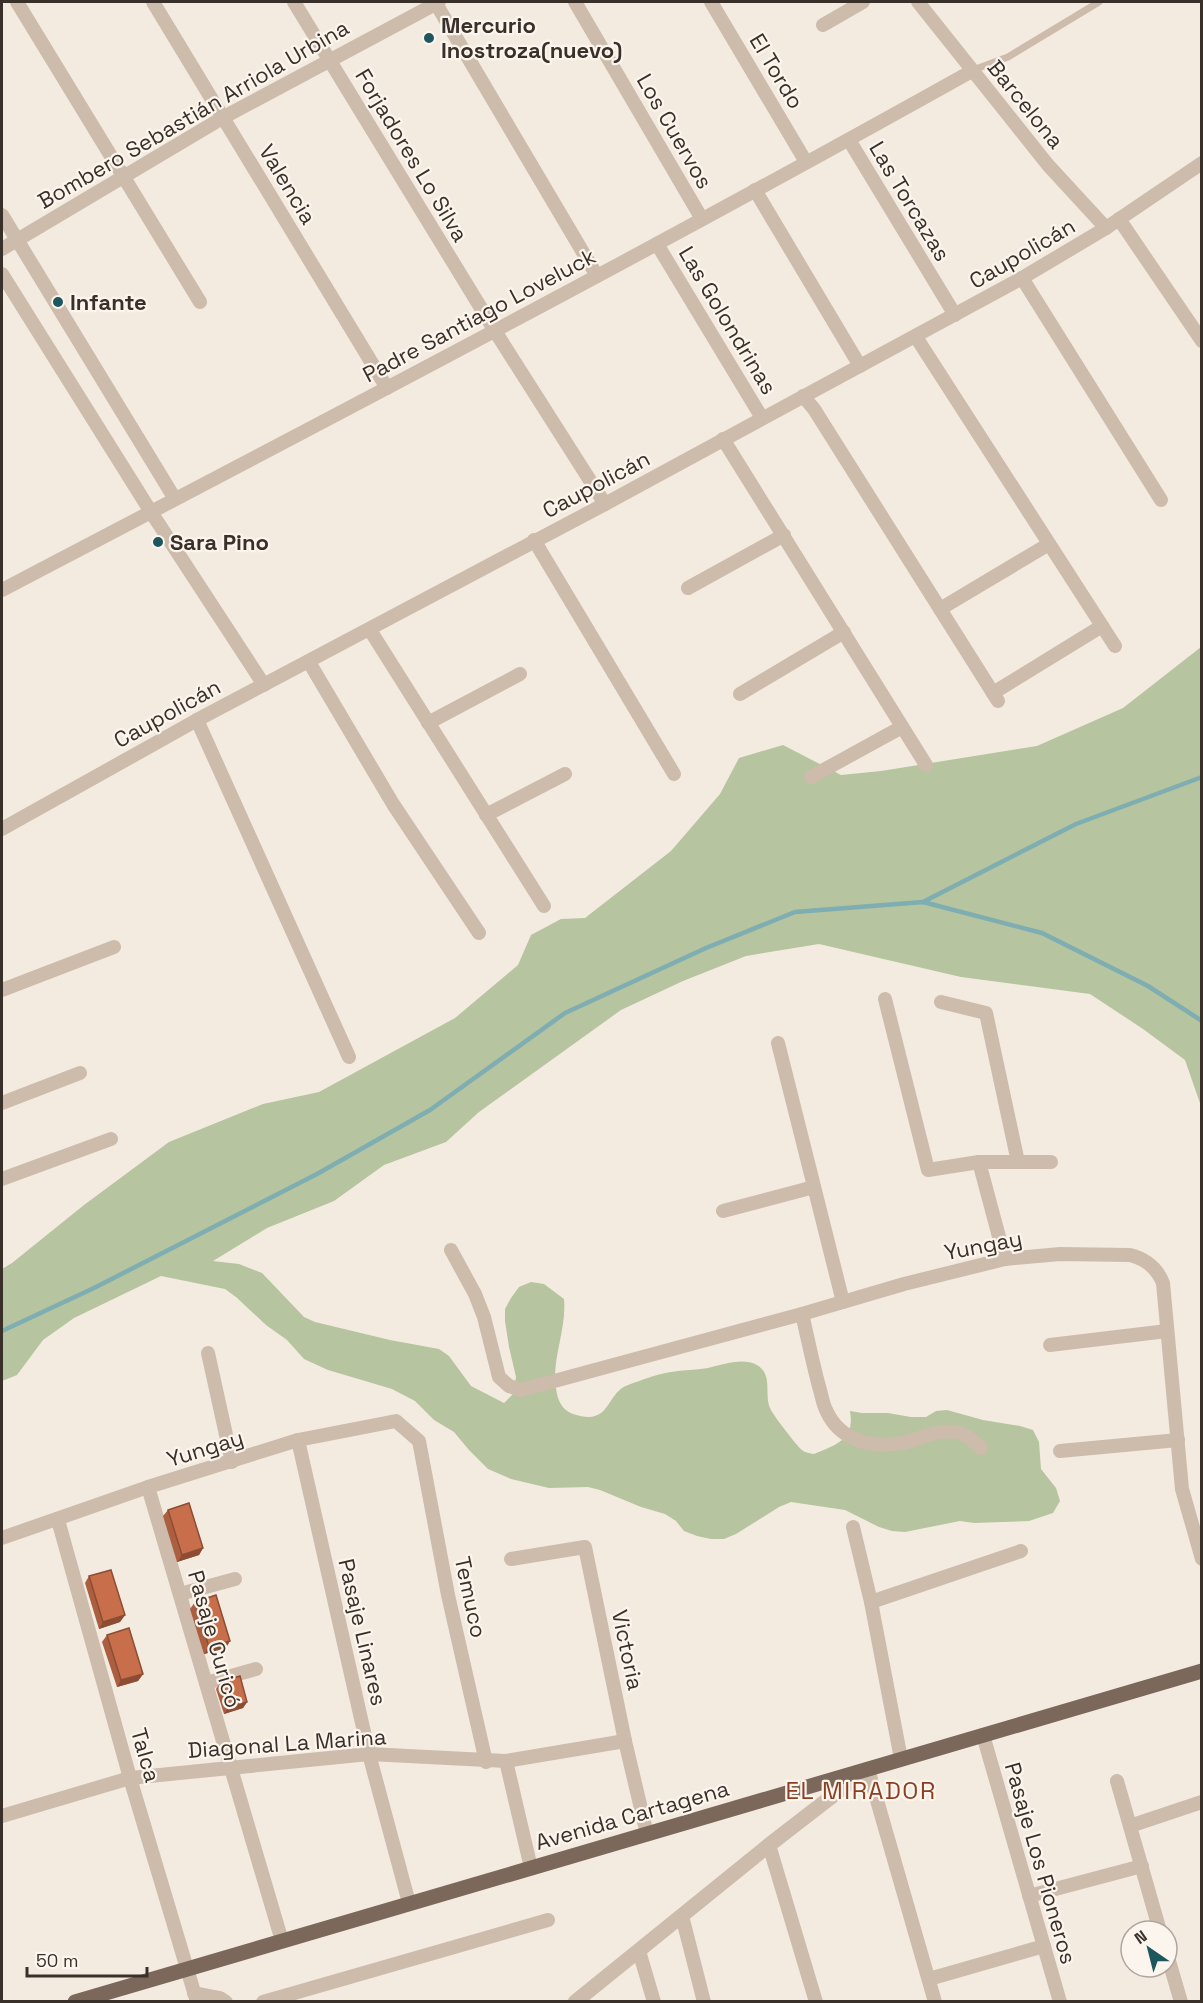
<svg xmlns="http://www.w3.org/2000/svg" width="1203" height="2003" font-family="'Space Grotesk',sans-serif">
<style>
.green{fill:#b6c49f}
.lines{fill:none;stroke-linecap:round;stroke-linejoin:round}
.stream{stroke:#7eadb2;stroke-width:4.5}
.service{stroke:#cdbcab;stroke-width:7}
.minor{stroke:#cdbcab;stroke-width:14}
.tertiary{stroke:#cdbcab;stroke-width:15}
.primary{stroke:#7c685b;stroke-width:15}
.wall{fill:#ac5f40}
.shaded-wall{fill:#8c4d34}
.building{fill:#c86e4a;stroke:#8c4d34;stroke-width:1.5}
.poi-dot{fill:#1e565d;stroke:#fbf5ed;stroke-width:2}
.labels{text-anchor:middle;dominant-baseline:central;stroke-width:4.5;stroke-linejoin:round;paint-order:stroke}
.poi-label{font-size:22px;font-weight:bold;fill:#3a302a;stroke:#fbf5ed;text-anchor:start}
.street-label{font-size:22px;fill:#3a302a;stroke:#fbf5ed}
.neighbourhood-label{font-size:24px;letter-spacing:1.5px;fill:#8c3f21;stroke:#fbf5ed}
</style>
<rect width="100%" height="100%" fill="#f4ebe0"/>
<path class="green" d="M1201,647V1106L1185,1060L1143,1029L1090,994L961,977L819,944L746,956L683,981L621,1010L479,1112L446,1142L384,1165L334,1201L267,1228L213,1261L239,1264L262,1273L304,1317L315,1322L390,1340L439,1349L449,1356L471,1386L504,1403L513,1394L516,1377L509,1347L505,1321V1309L511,1298L519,1287L531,1282L544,1284L564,1299C567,1329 551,1360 556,1389C558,1401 562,1410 573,1414C612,1427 605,1393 628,1385C642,1380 656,1374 671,1372C683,1370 696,1370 708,1368C722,1365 742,1357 757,1365C774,1375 763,1396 771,1410C774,1416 797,1446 802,1450C805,1453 810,1453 814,1454C837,1444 855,1440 850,1411L862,1413H888L911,1417H926L936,1411L947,1410L983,1420L1020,1426L1033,1430L1039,1442L1041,1469L1056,1488L1060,1501L1053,1513L1029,1521L974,1523L960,1521L905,1532L892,1531L879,1527L845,1510L791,1502L779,1507L736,1534L724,1539H711L697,1536L684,1531L676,1521L665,1514L641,1507L600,1490L588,1487L549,1488L511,1479L488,1469L469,1450L454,1432L434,1420L415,1401L392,1389L328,1370L304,1359L287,1340L266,1325L236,1297L225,1289L161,1276L74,1318L43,1340L17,1375L2,1381V1269L12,1263L84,1205L169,1142L263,1104L319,1092L455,1018L518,965L531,935L561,919L585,918L671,851L720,794L739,758L783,745L841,775L881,771L1037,746L1123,708Z"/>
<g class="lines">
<g class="stream">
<polyline points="923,902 1076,824 1202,777"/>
<polyline points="2,1331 94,1288 317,1174 430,1110 565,1013 706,948 795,912 923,902 1042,933 1148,986 1202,1021"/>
</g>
<polyline class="service" points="973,70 1008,57 1099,2"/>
<g class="minor">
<polyline points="17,2 200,302"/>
<polyline points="153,2 387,388"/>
<polyline points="294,2 495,331 605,504"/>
<polyline points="435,2 597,276"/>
<polyline points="575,2 702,219"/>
<polyline points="711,2 806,162"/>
<polyline points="918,2 1048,165 1106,228"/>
<polyline points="823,25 863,2"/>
<polyline points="849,140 955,315"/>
<polyline points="755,190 860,366"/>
<polyline points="2,215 175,499"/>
<polyline points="1119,219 1202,341"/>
<polyline points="657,244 762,418"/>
<polyline points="2,249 224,117 439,2"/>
<polyline points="2,274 151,512 264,685"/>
<polyline points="1022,278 1161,500"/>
<polyline points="916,337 1115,646"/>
<polyline points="803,396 814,409 998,701"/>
<polyline points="723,439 926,765"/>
<polyline points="534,540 674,774"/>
<polyline points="688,588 784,535"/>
<path d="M2,590C327,420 652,250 972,71"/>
<polyline points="940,609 1049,544"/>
<polyline points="370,630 544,906"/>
<polyline points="309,662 393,804 479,933"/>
<polyline points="993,693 1102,626"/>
<polyline points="740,694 844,632"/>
<polyline points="197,720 349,1057"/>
<polyline points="428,723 520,674"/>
<polyline points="811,777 902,727"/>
<polyline points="486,815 565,774"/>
<polyline points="2,829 197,720 605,504 1022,278 1106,228 1202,163"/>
<polyline points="2,990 114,947"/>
<polyline points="885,999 928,1170 979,1162 1005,1259"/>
<polyline points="941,1002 986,1013 1018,1162"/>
<polyline points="778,1043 843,1302"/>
<polyline points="2,1103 80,1073"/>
<polyline points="979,1162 1051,1162"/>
<polyline points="2,1179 111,1139"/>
<polyline points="723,1211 814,1187"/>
<path d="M451,1250L475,1294L484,1317L499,1377L509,1386L521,1390L802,1314L904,1284L1005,1259L1060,1254L1130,1255C1146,1259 1157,1268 1163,1283L1182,1489L1202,1559"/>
<path d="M802,1314C808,1339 813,1365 820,1390C822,1397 823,1405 827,1412C840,1440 872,1449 901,1443C919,1440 935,1429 954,1432C966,1433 973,1441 981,1448"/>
<polyline points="1050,1345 1167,1331"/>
<polyline points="208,1353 232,1462"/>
<polyline points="298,1440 369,1754 409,1903"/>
<polyline points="1060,1451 1178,1440"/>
<polyline points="148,1487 282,1941"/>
<polyline points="58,1520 130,1778 197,2002"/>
<polyline points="853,1527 871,1602 901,1759"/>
<polyline points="2,1538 148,1487 298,1440 396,1421 419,1441 448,1595 486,1762"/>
<polyline points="511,1559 585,1547 625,1741 647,1834"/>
<polyline points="180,1594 235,1579"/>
<polyline points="871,1602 1021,1551"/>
<polyline points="206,1683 256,1669"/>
<polyline points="983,1735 1060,2002"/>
<polyline points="506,1761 531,1868"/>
<polyline points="868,1769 935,2002"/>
<polyline points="1117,1781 1160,1931"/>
<polyline points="2,1816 130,1778 369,1754 506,1761 625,1741"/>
<polyline points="1130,1826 1202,1802"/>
<polyline points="769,1845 816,2002"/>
<polyline points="1029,1896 1142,1866"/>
<polyline points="682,1916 704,2002"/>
<polyline points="639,1951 654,2002"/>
<polyline points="1167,1954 1181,2002"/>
<polyline points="929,1979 1044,1946"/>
<polyline points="194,1993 220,1998 226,2002"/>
<polyline points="263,2002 548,1920"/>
</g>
<polyline class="tertiary" points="575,2002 769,1845 866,1770"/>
<polyline class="primary" points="75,2002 1202,1671"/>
</g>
<g class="wall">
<polygon points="168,1510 203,1548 199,1555 177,1562 163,1516"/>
<polygon points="89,1576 125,1615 120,1622 99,1629 85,1583"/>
<polygon points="195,1602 226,1648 204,1654 190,1609"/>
<polygon points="107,1635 143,1674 138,1681 117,1687 102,1642"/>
<polygon points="221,1682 247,1702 243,1708 224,1714 216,1689"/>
</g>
<g class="shaded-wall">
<polygon points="203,1548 199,1555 177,1562 182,1555"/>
<polygon points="125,1615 120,1622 99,1629 103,1622"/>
<polygon points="230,1641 226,1648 204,1654 209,1647"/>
<polygon points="143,1674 138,1681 117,1687 121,1680"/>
<polygon points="247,1702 243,1708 224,1714 229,1707"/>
</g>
<g class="building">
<polygon points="189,1503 203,1548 182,1555 168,1510"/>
<polygon points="111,1570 125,1615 103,1622 89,1576"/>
<polygon points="216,1595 230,1641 209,1647 195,1602"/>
<polygon points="129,1628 143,1674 121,1680 107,1635"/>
<polygon points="240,1676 247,1702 229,1707 221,1682"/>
</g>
<g class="poi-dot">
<circle cx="429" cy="38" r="6"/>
<circle cx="58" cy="302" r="6"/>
<circle cx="158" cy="542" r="6"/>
</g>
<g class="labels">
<g class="poi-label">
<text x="441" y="25">Mercurio<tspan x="441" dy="25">Inostroza(nuevo)</tspan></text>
<text x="70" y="302">Infante</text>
<text x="170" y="542">Sara Pino</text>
</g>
<g class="street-label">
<text transform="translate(777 71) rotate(59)">El Tordo</text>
<text transform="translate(1026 104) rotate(51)">Barcelona</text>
<text transform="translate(193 114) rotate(-30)">Bombero Sebastián Arriola Urbina</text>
<text transform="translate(675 131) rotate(60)">Los Cuervos</text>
<text transform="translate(412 155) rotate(59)">Forjadores Lo Silva</text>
<text transform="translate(288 184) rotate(59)">Valencia</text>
<text transform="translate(910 201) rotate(59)">Las Torcazas</text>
<text transform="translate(1022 253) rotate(-30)">Caupolicán</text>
<text transform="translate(479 315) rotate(-28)">Padre Santiago Loveluck</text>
<text transform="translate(728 320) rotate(59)">Las Golondrinas</text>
<text transform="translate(596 484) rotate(-28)">Caupolicán</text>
<text transform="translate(167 713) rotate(-29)">Caupolicán</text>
<text transform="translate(983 1245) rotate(-11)">Yungay</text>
<text transform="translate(205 1448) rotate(-17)">Yungay</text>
<text transform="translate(471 1597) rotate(78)">Temuco</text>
<text transform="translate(363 1632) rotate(77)">Pasaje Linares</text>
<text transform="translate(215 1639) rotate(74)">Pasaje Curicó</text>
<text transform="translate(628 1650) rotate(78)">Victoria</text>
<text transform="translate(287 1743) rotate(-4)">Diagonal La Marina</text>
<text transform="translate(146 1755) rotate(74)">Talca</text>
<text transform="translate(632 1815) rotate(-16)">Avenida Cartagena</text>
<text transform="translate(1041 1863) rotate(74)">Pasaje Los Pioneros</text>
</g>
<g class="neighbourhood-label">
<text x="861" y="1790">EL MIRADOR</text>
</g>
</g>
<rect width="1203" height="2003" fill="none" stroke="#3a302a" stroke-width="6"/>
<g transform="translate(1149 1949) rotate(325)"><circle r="28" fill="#fbf5ed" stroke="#aea69f" stroke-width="1.5"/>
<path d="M0-4.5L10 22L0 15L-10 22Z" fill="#1e565d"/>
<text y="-9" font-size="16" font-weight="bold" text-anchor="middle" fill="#3a302a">N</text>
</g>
<path d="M27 1967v9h120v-9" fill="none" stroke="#3a302a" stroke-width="3"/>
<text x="36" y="1967" font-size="18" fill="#3a302a" stroke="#fbf5ed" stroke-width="4.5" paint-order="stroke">50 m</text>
</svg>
